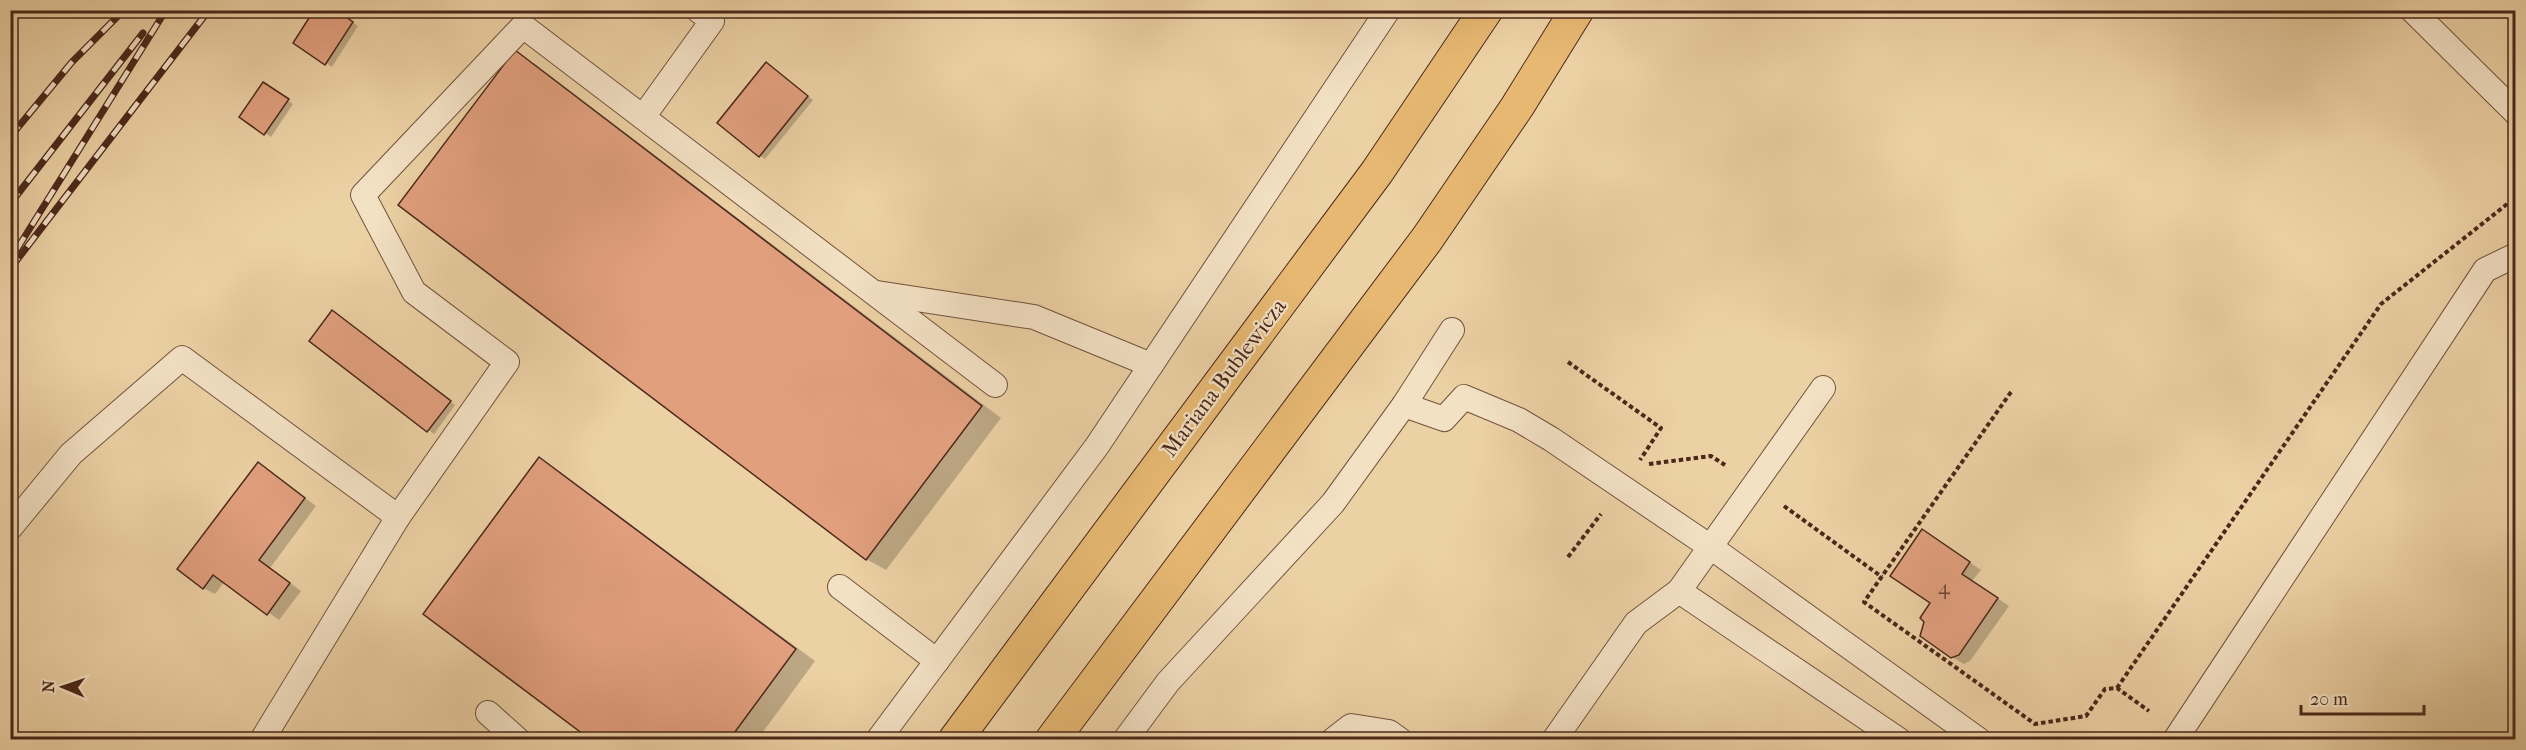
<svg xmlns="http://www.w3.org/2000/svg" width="2526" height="750" font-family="'IM FELL French Canon',serif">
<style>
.shadow{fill:#0003}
.building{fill:#e19f7e;stroke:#4b271a;stroke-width:1.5}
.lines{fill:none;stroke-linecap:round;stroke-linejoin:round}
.service-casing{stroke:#73523d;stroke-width:26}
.primary-casing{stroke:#4b271a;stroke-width:35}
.path{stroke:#4b271a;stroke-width:4;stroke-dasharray:4.5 3;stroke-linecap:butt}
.service{stroke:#f3e1c4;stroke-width:24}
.primary{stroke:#e6b872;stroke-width:33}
.rail-casing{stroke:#4b271a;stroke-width:7}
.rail{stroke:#f3e1c4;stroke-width:4.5;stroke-dasharray:14;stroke-linecap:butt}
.labels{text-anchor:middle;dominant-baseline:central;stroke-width:4.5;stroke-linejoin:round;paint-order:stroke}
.number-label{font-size:20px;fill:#704533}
.street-label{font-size:22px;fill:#4b271a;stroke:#f3e1c4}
</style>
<rect width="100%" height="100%" fill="#ecd1a5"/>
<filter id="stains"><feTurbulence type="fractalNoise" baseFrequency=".00333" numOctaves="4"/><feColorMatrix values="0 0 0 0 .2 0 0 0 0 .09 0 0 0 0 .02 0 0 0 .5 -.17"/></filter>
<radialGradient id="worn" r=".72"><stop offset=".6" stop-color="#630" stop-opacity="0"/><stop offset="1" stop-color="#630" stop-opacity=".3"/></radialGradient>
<g class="shadow">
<polygon points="334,10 358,26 332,67 295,43"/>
<polygon points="515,52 535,64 1001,418 886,570 866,559"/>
<polygon points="772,67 813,100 765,159 760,156"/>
<polygon points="269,87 293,104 271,137 241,117"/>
<polygon points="338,315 455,405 434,434 311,341"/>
<polygon points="539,459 559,471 815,661 757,740 593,740"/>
<polygon points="269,471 316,506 270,568 301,591 279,620 225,581 215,594 203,588"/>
<polygon points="1934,538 1981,570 1972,581 2009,606 1970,661 1964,664 1952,657 1933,603"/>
</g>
<g class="building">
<polygon points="314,10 336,10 353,22 325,65 293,43"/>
<polygon points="515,50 982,406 866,560 398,205"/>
<polygon points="766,62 808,96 759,157 717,123"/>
<polygon points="263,82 289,99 264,135 239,117"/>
<polygon points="332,310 451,401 427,432 309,341"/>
<polygon points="539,457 796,649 729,740 591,740 423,614"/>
<polygon points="258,462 305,498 259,560 290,583 267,615 213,575 203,589 177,569"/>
<polygon points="1922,529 1970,562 1962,574 1998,598 1959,655 1951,658 1920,636 1924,622 1920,618 1930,603 1890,576"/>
</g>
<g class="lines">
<g class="service-casing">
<g id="service">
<polyline points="2412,10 2516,113"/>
<polyline points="643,117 712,21 698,10"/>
<polyline points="877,293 1034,317 1151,365"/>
<polyline points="1823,388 1679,591 1899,740"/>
<polyline points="1404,405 1444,419 1464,397 1519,420 1551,439 1712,548 1979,740"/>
<polyline points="10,528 71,454 182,358 398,517"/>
<polyline points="840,587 937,661"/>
<polyline points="488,713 518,740"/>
<polyline points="262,740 398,517 507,362 414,292 363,195 523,26 995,385"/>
<polyline points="878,740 1097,446 1388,10"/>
<polyline points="1125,740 1168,682 1333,503 1404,405 1452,330"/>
<polyline points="1333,740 1351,726 1389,732 1400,740"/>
<polyline points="1554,740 1636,623 1679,591"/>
<polyline points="2175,740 2485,270 2516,255"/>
</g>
</g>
<g class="primary-casing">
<g id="primary">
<polyline points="955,740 1377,172 1486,10"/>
<polyline points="1052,740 1427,239 1517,107 1577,10"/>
</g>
</g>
<g class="path">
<polyline points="1568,362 1661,428 1640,460"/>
<polyline points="2011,392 1864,602 2035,724 2086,716 2105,689 2117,688 2149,711"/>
<polyline points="1649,464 1711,456 1725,465"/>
<polyline points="1784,506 1882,577"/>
<polyline points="1568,557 1601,514"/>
<polyline points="2117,688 2381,304 2516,197"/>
</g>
<use href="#service" class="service"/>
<use href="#primary" class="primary"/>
<g class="rail-casing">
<g id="rail">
<polyline points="10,137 72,62 124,10"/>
<polyline points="10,204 143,33"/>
<polyline points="17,249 166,10"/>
<polyline points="10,269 209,10"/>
</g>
</g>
<use href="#rail" class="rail"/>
</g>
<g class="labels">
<g class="number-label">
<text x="1944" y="587">4</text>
</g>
<g class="street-label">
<text transform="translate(1224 378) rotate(-53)">Mariana Bublewicza</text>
</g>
</g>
<rect width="2526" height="750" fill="none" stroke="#ecd1a5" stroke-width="36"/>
<rect x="12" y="12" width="2502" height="726" fill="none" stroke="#4b271a" stroke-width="3"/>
<rect x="18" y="18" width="2490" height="714" fill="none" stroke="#4b271a" stroke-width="1.5"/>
<g transform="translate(63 687) rotate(272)" stroke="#f3e1c4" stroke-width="4.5" paint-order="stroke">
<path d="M0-4.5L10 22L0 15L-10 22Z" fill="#4b271a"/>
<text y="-9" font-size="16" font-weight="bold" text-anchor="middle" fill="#4b271a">N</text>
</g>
<path d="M2301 705v9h123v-9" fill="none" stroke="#4b271a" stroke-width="3"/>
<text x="2310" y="705" font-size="18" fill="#4b271a" stroke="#f3e1c4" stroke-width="4.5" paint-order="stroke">20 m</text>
<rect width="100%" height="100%" filter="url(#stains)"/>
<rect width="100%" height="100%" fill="url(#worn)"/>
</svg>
